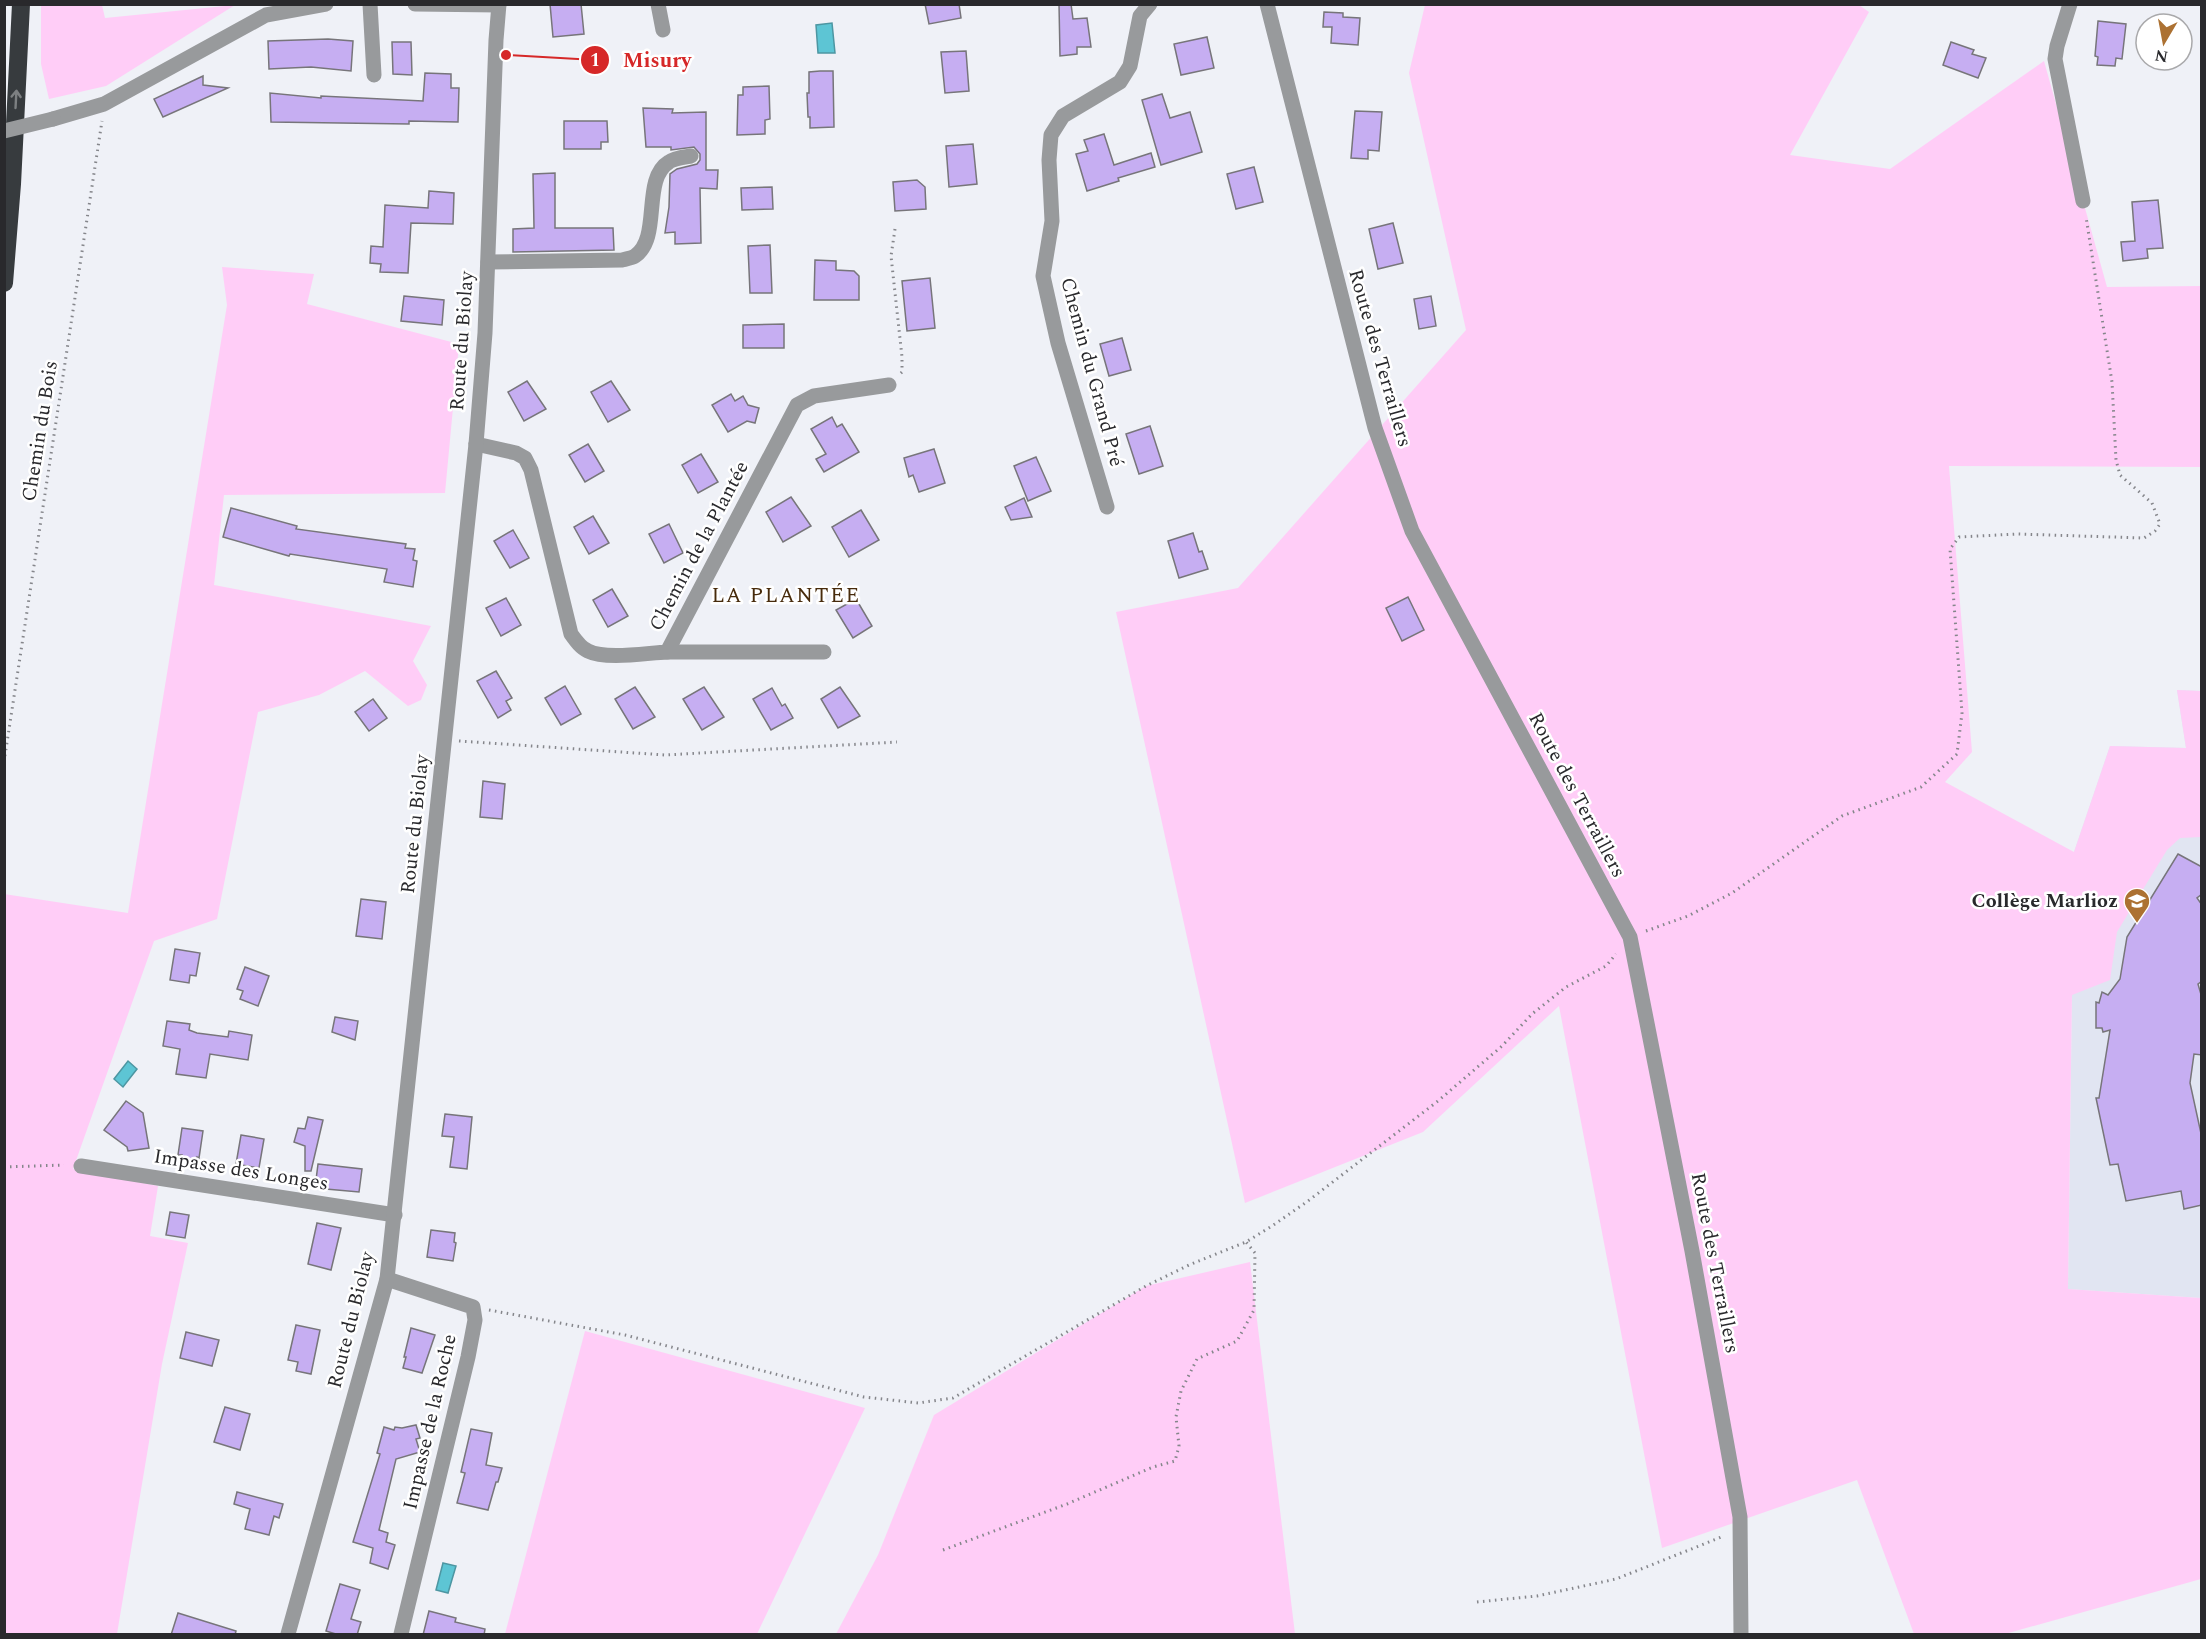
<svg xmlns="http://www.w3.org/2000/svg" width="2206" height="1639" font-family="Spectral,serif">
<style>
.built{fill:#e1e5f2}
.green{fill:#ffcdf7}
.water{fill:#5dc5d4;stroke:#4d96a2;stroke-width:1.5}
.building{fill:#c6aef2;stroke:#77757a;stroke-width:1.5}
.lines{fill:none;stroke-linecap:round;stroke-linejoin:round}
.path{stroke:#85868b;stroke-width:3;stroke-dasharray:1.5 4.5;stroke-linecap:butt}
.minor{stroke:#989a9c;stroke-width:15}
.highway{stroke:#373b3e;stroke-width:18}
.minor-bridge{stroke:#989a9c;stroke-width:15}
.oneway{stroke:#7d8082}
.labels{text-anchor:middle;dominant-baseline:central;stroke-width:5;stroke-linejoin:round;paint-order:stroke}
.street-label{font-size:20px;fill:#29292c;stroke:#fff}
.poi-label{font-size:20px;font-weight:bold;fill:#29292c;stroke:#fff;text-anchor:end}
.neighbourhood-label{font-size:21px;letter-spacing:1.5px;fill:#472b0c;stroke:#fff}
.leader{fill:none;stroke:#d62828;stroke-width:2}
.callout-dot{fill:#d62828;stroke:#fff;stroke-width:2}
.mark-label{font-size:18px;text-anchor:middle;font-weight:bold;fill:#fff}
.callout-label{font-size:21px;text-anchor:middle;font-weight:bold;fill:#d62828;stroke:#fff;stroke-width:5;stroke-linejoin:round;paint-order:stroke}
</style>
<rect width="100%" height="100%" fill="#eff1f7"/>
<polygon class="built" points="2177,690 2201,691 2201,1298 2068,1289 2074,852 2110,746 2186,748"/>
<g class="green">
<polygon points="41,5 102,5 105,18 235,5 106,86 49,99 41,64"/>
<polygon points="1425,5 1859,5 1869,12 1790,155 1890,169 2044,61 2107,287 2201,286 2201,467 1949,466 1972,752 1945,782 2074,852 2110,746 2186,748 2177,690 2201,691 2201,837 2180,838 2167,850 2117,932 2110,980 2072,995 2068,1289 2201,1298 2201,1579 2005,1634 1914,1634 1857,1480 1662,1548 1559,1006 1423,1132 1245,1203 1116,612 1238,588 1466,330 1409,73"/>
<polygon points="222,267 314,274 307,304 459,344 445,493 224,495 214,585 431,626 413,661 427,685 421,700 408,706 365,671 319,695 258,712 217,919 154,941 73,1169 158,1186 150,1236 188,1243 162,1364 117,1634 5,1634 4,894 128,913 227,305"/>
<polygon points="1250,1262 1295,1634 836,1634 878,1555 934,1415 1146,1286"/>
<polygon points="585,1331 865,1408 757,1634 505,1634"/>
</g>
<g class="water">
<polygon points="832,23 835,53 818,53 816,25"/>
<polygon points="128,1061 137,1069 123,1087 114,1079"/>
<polygon points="443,1563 456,1566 448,1593 436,1590"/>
</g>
<g class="building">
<polygon points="550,4 581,4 584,34 553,37"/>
<polygon points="925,4 959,4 961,18 929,24"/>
<polygon points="1059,4 1071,4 1073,19 1087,18 1091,47 1077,47 1077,54 1060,56"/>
<polygon points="1324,12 1343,13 1343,17 1360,18 1358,45 1331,43 1332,27 1323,27"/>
<polygon points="2098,21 2126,24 2122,59 2116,58 2115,66 2097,65 2098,57 2095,56"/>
<polygon points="1207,37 1214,68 1181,75 1174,44"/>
<polygon points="328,39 353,41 351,71 311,67 269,69 268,41"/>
<polygon points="392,42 411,42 412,75 393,74"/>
<polygon points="1951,42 1974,50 1972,54 1986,58 1978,78 1943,65"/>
<polygon points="966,51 969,91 945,93 941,52"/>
<polygon points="820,71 833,71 834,127 810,128 810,117 808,117 807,93 809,93 809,72"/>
<polygon points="425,73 451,74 451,88 459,88 458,122 409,121 409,124 271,122 270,93 321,98 321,96 423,101"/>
<polygon points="203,76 203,85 228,88 163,117 154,99"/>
<polygon points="769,86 770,119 765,120 765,134 737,135 738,95 743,95 743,87"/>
<polygon points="1162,94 1170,118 1190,112 1202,152 1161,165 1142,100"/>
<polygon points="643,108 673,109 672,113 706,112 706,170 718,170 717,189 700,188 701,243 675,244 675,232 665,233 669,207 670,174 677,169 697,164 700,160 700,154 694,147 671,150 671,147 646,147"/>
<polygon points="1355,111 1382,112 1379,151 1368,150 1368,159 1351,158"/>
<polygon points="564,121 607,121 608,142 601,142 601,149 564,149"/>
<polygon points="1104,134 1114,165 1151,153 1155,167 1118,178 1119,181 1087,191 1076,154 1088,151 1084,140"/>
<polygon points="973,144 977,184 949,187 946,146"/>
<polygon points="1254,167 1263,202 1236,209 1227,174"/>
<polygon points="555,173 555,228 613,228 614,250 513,252 513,229 534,228 533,174"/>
<polygon points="917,180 925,187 926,209 895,211 893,182"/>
<polygon points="772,187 773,209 742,210 741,188"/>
<polygon points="429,191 454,193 453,224 411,223 408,273 380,272 381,264 370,263 371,246 383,247 385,205 428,208"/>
<polygon points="2158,200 2163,248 2147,249 2148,258 2123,261 2121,242 2135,241 2132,202"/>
<polygon points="1393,223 1403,263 1378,269 1369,229"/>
<polygon points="770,245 772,293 750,293 748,246"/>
<polygon points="815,260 836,261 836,270 854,271 859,276 859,300 814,300"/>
<polygon points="930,278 935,328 907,331 902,281"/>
<polygon points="404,296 444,300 442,325 401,321"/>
<polygon points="1431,296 1436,326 1419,329 1414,299"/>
<polygon points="784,324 784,348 743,348 743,325"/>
<polygon points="1122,338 1131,370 1109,376 1100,344"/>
<polygon points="527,381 546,409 524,421 508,392"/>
<polygon points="611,381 630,410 608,422 591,392"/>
<polygon points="731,394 735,401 743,396 748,405 759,408 755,423 747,421 728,432 712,405"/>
<polygon points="832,417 837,427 842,424 859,452 824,472 816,459 826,454 811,429"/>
<polygon points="1150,426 1163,466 1139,474 1126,434"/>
<polygon points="588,444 604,471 585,482 569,455"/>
<polygon points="934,449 945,483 919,492 913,475 909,477 904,458"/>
<polygon points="701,454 718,482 698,493 682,465"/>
<polygon points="1036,457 1051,491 1028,501 1014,466"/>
<polygon points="791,497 811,526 783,542 766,512"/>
<polygon points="1024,498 1032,517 1011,520 1005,507"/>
<polygon points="231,508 297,526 296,529 406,544 405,548 415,549 413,560 417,561 413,587 384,582 387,569 290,554 289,556 223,537"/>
<polygon points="861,510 879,540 849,557 832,527"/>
<polygon points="593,516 609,543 589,554 574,527"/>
<polygon points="669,524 683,553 664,563 649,534"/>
<polygon points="513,530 529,558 510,568 494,541"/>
<polygon points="1193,533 1199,552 1202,551 1208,569 1179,578 1168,541"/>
<polygon points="612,589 628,616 608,627 593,600"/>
<polygon points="1408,597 1424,630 1402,641 1386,608"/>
<polygon points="506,598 521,625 501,636 486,608"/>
<polygon points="856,599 872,626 853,638 836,610"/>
<polygon points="496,671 512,698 506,701 511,710 498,718 477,681"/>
<polygon points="565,686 581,714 561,725 545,698"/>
<polygon points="635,687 655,717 633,729 615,699"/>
<polygon points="704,687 724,717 702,730 683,699"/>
<polygon points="840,687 860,716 838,728 821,699"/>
<polygon points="772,688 782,706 785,704 793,718 771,730 753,699"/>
<polygon points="373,699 387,718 369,731 355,712"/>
<polygon points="483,781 505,784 502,819 480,817"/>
<polygon points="2178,854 2202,867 2202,894 2197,898 2202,905 2202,981 2198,984 2202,998 2202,1055 2194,1054 2190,1083 2202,1138 2202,1205 2184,1209 2181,1191 2126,1201 2118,1164 2110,1165 2096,1098 2099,1098 2110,1030 2103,1032 2102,1028 2096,1028 2096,1002 2099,1003 2102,992 2108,995 2120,979 2127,937"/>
<polygon points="361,899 386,902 382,939 356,936"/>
<polygon points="175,949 200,953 196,976 190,975 189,983 170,980"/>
<polygon points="245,967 269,976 258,1006 240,999 243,991 237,989"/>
<polygon points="335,1017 358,1021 355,1040 332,1032"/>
<polygon points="167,1021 190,1024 189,1030 197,1033 228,1037 229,1031 252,1035 248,1060 210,1054 206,1078 176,1074 180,1049 163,1046"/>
<polygon points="126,1101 143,1113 149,1148 128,1151 127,1147 104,1130"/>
<polygon points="445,1114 472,1117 467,1169 450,1167 454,1137 442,1136"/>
<polygon points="308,1117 323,1120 311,1171 305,1171 305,1146 294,1142 298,1128 305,1129"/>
<polygon points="182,1128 203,1131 199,1158 197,1157 196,1165 181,1163 182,1155 178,1155"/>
<polygon points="241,1135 264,1139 259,1168 236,1164"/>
<polygon points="318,1164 362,1169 359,1192 315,1188"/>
<polygon points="170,1212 189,1215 185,1238 166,1235"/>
<polygon points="317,1223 341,1228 331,1270 308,1264"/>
<polygon points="431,1230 455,1233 454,1242 456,1243 453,1261 427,1257"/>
<polygon points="296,1325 320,1330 311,1374 296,1371 298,1362 288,1360"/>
<polygon points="411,1328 435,1335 422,1373 403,1368 406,1357 404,1357"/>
<polygon points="186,1332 219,1340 212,1366 180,1358"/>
<polygon points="225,1407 250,1414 240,1450 214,1442"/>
<polygon points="416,1425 420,1438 416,1439 420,1452 396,1459 379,1530 388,1533 386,1542 395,1545 388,1569 370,1563 373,1548 353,1542 380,1454 377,1453 384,1427 394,1430 395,1427 402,1428"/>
<polygon points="471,1429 492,1433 486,1465 502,1468 498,1482 496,1482 488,1510 457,1503 465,1473 461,1472"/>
<polygon points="237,1492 283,1504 279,1518 274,1516 269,1535 245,1529 250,1509 234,1504"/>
<polygon points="340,1584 360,1590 351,1619 361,1622 357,1635 339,1635 326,1631"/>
<polygon points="429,1611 456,1618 455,1622 485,1629 484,1635 423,1635"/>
<polygon points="178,1613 236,1631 235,1635 171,1635"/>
</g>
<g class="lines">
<g class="path">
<polyline points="895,229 891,256 902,357 902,372 899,375"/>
<polyline points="459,741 665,755 897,742"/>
<polyline points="4,762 102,121"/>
<polyline points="1646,931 1688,916 1732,893 1842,816 1921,787 1957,754 1962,713 1950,549 1959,537 2017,534 2144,538 2155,531 2160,524 2152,503 2120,475 2116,460 2112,382 2086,217"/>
<polyline points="4,1167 64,1165"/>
<polyline points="489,1310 625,1335 864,1397 918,1403 953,1398 1146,1286 1189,1265 1246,1242 1272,1226 1308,1201 1438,1101 1502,1046 1532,1014 1566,987 1606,966 1616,954"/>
<polyline points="943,1550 1067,1504 1153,1467 1175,1461 1179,1446 1176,1417 1181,1391 1197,1359 1237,1341 1254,1310 1255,1253 1246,1242"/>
<polyline points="1477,1602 1537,1596 1616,1579 1724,1536"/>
</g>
<g class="minor">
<polyline points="370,4 374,75"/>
<polyline points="415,4 499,5"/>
<polyline points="658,4 663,30"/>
<polyline points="1267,4 1375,428 1412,531 1630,937 1692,1251 1740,1517 1741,1634"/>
<polyline points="2070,4 2057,46 2055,59 2083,201"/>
<polyline points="53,119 104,104 266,15 326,4"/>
<path d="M488,262L622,260C626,259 632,258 635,256C662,238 641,179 669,162C674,158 685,157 691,156"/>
<path d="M476,444L516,453L525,458L531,470L571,634C576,641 581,648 588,651C606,660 646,653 667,652L797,405L814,396L889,385"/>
<polyline points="1107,507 1058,343 1043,276 1052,221 1049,160 1051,135 1063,116 1120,82 1130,66 1140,16 1150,4"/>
<polyline points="667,652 824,652"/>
<polyline points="81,1166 395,1215"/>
<polyline points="387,1279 473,1307 475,1320 468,1357 401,1634"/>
<polyline points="288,1634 387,1279 476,444 485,333 496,40 499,4"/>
</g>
<polyline class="highway" points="4,283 12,184 21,4"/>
<polyline class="minor-bridge" points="4,131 53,119"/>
</g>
<defs><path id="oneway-shaft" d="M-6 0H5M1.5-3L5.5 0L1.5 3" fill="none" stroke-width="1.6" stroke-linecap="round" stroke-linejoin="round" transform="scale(1.5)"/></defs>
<use class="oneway" href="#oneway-shaft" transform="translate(16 99) rotate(-87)"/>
<defs>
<g id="school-pin" transform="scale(1.35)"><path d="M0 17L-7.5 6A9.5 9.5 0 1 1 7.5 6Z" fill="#ac7132" stroke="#fff"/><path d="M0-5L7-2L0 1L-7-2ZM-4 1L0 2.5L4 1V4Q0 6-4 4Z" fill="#fff"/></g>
</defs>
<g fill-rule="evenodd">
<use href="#school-pin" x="2137" y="901"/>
</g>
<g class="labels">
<g class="street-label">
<text transform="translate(462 341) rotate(-86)">Route du Biolay</text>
<text transform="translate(1380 358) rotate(74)">Route des Terraillers</text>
<text transform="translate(1092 372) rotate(75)">Chemin du Grand Pré</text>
<text transform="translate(40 431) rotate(-81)">Chemin du Bois</text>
<text transform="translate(699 546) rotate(-62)">Chemin de la Plantée</text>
<text transform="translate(1577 795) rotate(62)">Route des Terraillers</text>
<text transform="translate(415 824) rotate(-84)">Route du Biolay</text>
<text transform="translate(241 1170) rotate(9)">Impasse des Longes</text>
<text transform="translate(1715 1263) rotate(79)">Route des Terraillers</text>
<text transform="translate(351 1320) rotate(-76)">Route du Biolay</text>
<text transform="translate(430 1422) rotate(-77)">Impasse de la Roche</text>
</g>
<g class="poi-label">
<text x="2118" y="901">Collège Marlioz</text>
</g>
<g class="neighbourhood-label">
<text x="786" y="596">LA PLANTÉE</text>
</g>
</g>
<path class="leader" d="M506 55L595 60"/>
<g class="callout-dot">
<circle cx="506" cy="55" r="6"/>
<circle cx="595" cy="60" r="15"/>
</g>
<g class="mark-label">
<text x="595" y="66">1</text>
</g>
<g class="callout-label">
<text x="657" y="67">Misury</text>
</g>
<rect width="2206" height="1639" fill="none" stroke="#29292c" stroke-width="12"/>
<g transform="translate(2164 42) rotate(190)"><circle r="28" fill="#ffffff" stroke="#a9a9ab" stroke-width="1.5"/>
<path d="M0-4.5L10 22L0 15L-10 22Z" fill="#ac7132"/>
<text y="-9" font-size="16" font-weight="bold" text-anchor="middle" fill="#29292c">N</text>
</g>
</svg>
